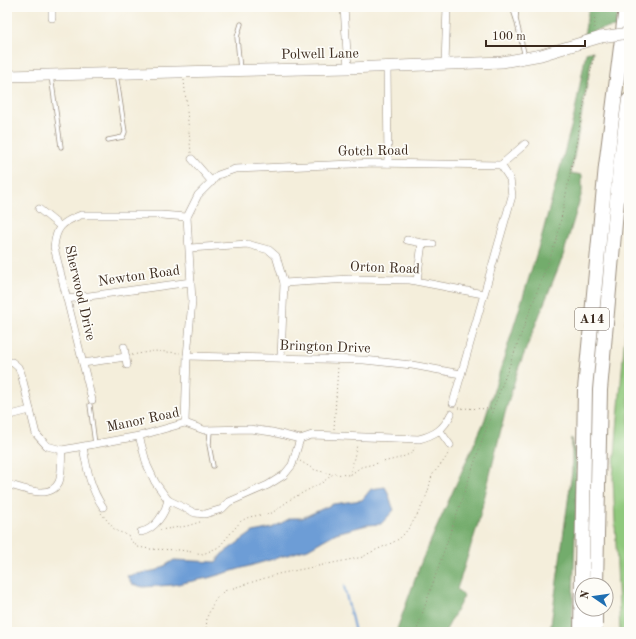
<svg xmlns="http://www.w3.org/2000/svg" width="636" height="639" font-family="'Old Standard TT',serif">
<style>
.green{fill:#8fc87c;stroke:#65794d}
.forest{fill:#73ac6c;stroke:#576b45}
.water{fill:#6d9dd6;stroke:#54647a}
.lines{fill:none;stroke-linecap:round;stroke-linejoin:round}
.stream{stroke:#6d9dd6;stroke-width:2}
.lane-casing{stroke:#988c7c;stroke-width:5}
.street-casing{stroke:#988c7c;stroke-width:8}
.secondary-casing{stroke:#988c7c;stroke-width:12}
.highway-casing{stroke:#988c7c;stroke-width:16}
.path{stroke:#988c7c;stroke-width:1;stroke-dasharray:1 3;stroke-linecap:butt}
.lane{stroke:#fff;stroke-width:3.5}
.street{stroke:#fff;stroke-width:7}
.secondary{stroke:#fff;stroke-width:11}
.highway{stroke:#fff;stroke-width:14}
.secondary-bridge-casing{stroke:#988c7c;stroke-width:12;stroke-linecap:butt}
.secondary-bridge{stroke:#fff;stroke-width:11}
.labels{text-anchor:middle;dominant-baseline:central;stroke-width:3.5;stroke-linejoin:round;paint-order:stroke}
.shield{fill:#fdfcf7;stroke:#75695f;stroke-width:1}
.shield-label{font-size:13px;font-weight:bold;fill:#3b2a1e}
.street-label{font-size:14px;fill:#3b2a1e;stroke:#fdfcf7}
</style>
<rect width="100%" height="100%" fill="#fdfcf7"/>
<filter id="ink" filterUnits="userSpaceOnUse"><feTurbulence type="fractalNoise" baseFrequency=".025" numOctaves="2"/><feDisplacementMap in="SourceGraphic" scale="8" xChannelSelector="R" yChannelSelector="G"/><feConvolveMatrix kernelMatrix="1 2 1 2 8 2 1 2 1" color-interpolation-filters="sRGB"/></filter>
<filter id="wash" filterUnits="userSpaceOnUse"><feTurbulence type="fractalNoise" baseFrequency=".012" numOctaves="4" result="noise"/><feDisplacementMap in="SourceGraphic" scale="16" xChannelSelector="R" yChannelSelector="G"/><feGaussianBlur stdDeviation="0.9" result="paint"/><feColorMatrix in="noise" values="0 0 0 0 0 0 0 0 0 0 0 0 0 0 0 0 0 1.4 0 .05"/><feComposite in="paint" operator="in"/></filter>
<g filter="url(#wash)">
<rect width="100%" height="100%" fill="#f4eedb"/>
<polygon class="green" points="629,287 629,632 620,632 613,478"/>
<g class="forest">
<polygon points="589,7 619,7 615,27 600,29 584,36"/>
<polygon points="593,51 571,173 582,175 582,192 563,256 518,369 505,413 478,524 457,589 464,596 445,632 396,632 422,560 484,422 541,239 574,116 586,53"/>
<polygon points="572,438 577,468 572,632 550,632 572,472"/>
</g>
<path class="water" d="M385,487C390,495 390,501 394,510L381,524L367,525L336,533L308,549L208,578L173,585L143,587L132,584L127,576L158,570L174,560L216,562L222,554L253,532L272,528L291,518H302L333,504L362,500L371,489Z"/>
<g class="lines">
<polyline class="stream" points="344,586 355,632"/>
</g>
</g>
<g filter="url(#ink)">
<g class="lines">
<g class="lane-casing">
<g id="lane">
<polyline points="512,7 516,19 525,57"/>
<polyline points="516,18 517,7"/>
<polyline points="240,70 237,37 241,24"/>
<polyline points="51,76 61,147"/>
<polyline points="108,140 123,137 125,132 116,74"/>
<polyline points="90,405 95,444"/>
<polyline points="210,431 209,445 213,466"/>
</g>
</g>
<g class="street-casing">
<g id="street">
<polyline points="344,7 348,68"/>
<polyline points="52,18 52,7"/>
<polyline points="445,64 447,7"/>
<polyline points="387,67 388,163"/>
<polyline points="192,159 212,182"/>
<polyline points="501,165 525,144"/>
<polyline points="39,209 60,226"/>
<polyline points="407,240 422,243"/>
<polyline points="190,248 247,244 269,250 276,256 284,283 281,358"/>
<polyline points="417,281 422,243 433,244"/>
<polyline points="284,283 349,279 410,280 483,294"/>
<polyline points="67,299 191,282"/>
<polyline points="124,347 127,365"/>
<polyline points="187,356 364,360 412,365 461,374"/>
<path d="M7,363L12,362L18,367L21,373L36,434L47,446L62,450L139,436L185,423L204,430L250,429L272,432L300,439L312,435L419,439C435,435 444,429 451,414"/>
<polyline points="83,363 126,357"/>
<path d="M92,400L54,247C56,227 62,222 81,215H161L187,217"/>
<polyline points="7,416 30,410"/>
<polyline points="185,423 187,356 192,301 187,217 198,195 218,175 235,169 374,163 501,165 510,179 512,196 453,403"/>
<polyline points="440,431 450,445"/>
<polyline points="139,436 147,465 155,482 168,500 195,513 205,514 222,509 229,502 268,485 284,475 292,465 300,439"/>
<path d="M83,447C87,469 90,488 103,507"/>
<path d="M7,484C22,488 50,501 59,482C62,474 61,460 62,450"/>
<path d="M141,532C155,529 165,514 168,500"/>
</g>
</g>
<g class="secondary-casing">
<polyline id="secondary" points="7,76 348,68 502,62 541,55 601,37"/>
</g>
<g class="highway-casing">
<g id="highway">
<polyline points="596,585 600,390 620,167 629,100"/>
<polyline points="581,632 585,389 606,166 626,7"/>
<polyline points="595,632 595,609"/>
</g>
</g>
<g class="path">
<polyline points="594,7 595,30"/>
<polyline points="184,80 191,153"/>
<polyline points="132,355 154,351 180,353"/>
<polyline points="458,408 492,409"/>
<polyline points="334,429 338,366"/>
<polyline points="300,461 315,470 332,474"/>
<polyline points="350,475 357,445"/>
<polyline points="101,513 115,530 129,536 131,541 138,547 150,549 180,550 203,554 219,547 241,521 249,517 272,513 291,499 323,482 333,474 350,475 361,467 400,458 412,453 415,447"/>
<polyline points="160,530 187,526 203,521"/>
<path d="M206,632L207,617L215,600L224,591L278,574L363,557C374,549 394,544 401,537C411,528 424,504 428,491C430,485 430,480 433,474C439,466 446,460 449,451"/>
<polyline points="416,632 493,409 557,239 595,49"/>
</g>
<use href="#lane" class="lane"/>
<use href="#street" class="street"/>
<use href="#secondary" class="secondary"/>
<use href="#highway" class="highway"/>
<g class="secondary-bridge-casing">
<polyline id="secondary-bridge" points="601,37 629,33"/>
</g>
<use href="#secondary-bridge" class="secondary-bridge"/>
</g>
</g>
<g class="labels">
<rect class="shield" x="575" y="308" width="34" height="22" rx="3"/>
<g class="shield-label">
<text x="592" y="319">A14</text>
</g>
<g class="street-label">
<text transform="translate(320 54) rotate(-1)">Polwell Lane</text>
<text transform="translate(373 151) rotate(-1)">Gotch Road</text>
<text transform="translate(385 268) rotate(2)">Orton Road</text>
<text transform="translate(139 276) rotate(-8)">Newton Road</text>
<text transform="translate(80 293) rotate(77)">Sherwood Drive</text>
<text transform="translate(325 347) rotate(2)">Brington Drive</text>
<text transform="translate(143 420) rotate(-12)">Manor Road</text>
</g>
</g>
<rect width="636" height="639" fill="none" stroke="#fdfcf7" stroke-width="24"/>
<g transform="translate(594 597) rotate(283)"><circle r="19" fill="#fdfcf7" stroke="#afa8a0"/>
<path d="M0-3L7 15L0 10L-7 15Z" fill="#1f6fb2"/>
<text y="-6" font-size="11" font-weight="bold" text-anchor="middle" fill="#3b2a1e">N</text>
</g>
<path d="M486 40v6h99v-6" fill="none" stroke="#3b2a1e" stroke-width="2"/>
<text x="492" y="40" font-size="12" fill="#3b2a1e" stroke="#fdfcf7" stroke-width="3" paint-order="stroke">100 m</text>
</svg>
